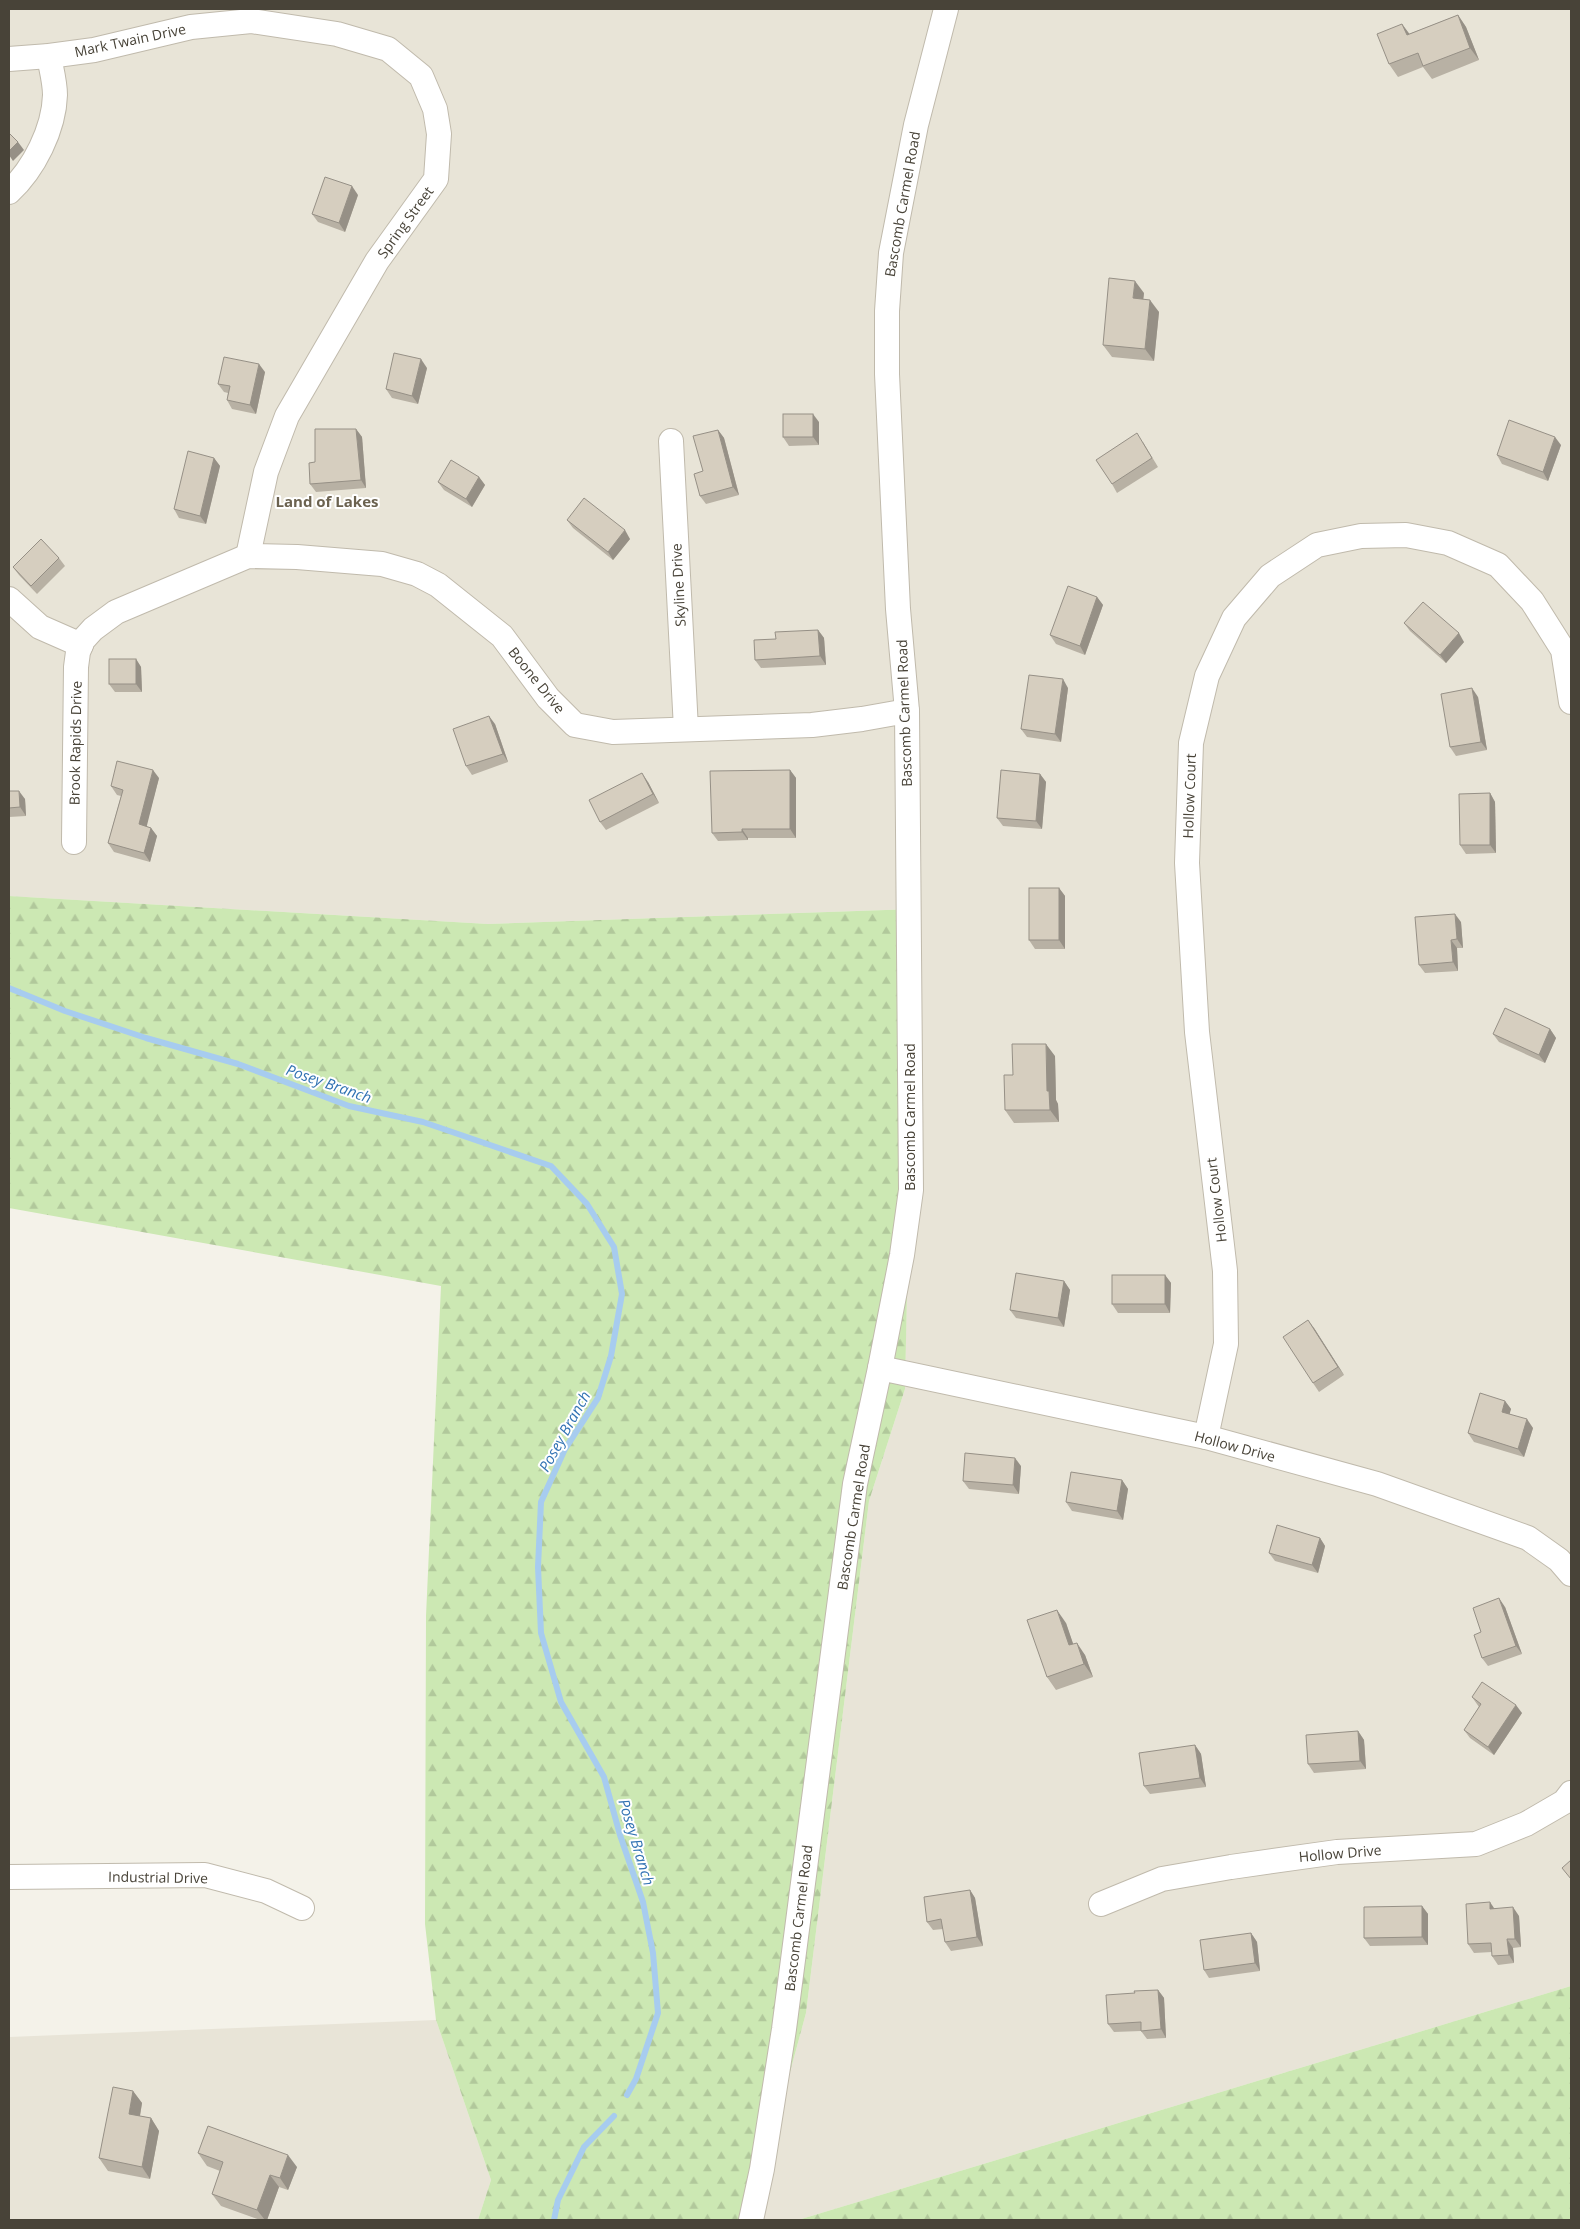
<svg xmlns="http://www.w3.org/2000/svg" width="1580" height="2229" font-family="'Open Sans',sans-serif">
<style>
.residential{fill:#e8e4d7}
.forest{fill:url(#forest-firs)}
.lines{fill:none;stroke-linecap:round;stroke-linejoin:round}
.stream{stroke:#a7ccef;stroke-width:6}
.minor-casing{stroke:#c0baac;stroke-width:26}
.minor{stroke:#fff;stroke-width:24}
.wall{fill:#b8b1a4}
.shaded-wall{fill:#969086}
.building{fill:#d6cebf;stroke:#969086}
.labels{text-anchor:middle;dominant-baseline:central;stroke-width:4;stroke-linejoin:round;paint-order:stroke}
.street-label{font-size:14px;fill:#484338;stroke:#fff}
.neighbourhood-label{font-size:15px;font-weight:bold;fill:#6b624f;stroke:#fff}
.water-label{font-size:15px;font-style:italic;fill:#3273b3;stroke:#fff}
</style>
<defs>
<pattern id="forest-firs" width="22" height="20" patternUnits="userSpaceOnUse" patternTransform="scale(1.25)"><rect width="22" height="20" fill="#cce8b3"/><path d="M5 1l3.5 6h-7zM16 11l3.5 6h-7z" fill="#b1c89b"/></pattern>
</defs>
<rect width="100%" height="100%" fill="#f4f2e9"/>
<g class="residential">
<polygon points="9,9 1571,9 1571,1986 798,2220 750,2220 806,2013 869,1501 905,1389 914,909 488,924 9,896"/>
<polygon points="436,2020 491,2180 478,2220 9,2220 9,2037"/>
</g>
<g class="forest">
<polygon points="9,896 488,924 915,909 905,1389 869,1501 806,2013 750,2220 478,2220 491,2180 436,2020 425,1924 426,1616 441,1286 9,1208"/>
<polygon points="1571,1986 1571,2220 798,2220"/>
</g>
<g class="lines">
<g class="stream">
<polyline points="9,988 65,1011 146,1038 238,1064 349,1106 423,1122 551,1166 587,1204 614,1247 622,1294 611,1356 598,1398 565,1449 541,1502 538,1567 541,1633 561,1702 604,1777 620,1835 643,1902 653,1953 658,2013 636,2079 627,2095"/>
<polyline points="554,2220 558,2200 584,2147 614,2116"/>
</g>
<g class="minor-casing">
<g id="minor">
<polyline points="9,59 49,56 94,50 191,27 251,21 337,34 388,49 421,76 435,109 439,134 436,179 377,261 287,416 266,472 248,556"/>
<path d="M9,192C34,169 54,129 55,95C55,82 51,68 49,56"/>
<polyline points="671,441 686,729"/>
<polyline points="9,599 40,627 81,645"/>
<polyline points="74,842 76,667 78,652 83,640 93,629 116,612 248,556 297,557 382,564 417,574 438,585 502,636 548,698 575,725 613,732 812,725 862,719 907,711"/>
<polyline points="880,1368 1206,1437 1377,1484 1528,1538 1559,1560 1571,1574"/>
<polyline points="1206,1437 1226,1344 1225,1271 1197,1032 1187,863 1191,743 1207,676 1234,618 1270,576 1317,545 1361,536 1406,535 1448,543 1498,565 1532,601 1563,650 1571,702"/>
<polyline points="9,1877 205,1875 266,1891 302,1908"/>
<polyline points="1101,1904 1162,1879 1231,1867 1337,1852 1476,1844 1526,1824 1564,1802 1571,1793"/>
<polyline points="751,2220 762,2169 784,2029 855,1484 880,1368 902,1255 911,1190 907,711 898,609 887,374 887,311 891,253 916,125 946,9"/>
</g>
</g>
<use href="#minor" class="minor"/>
</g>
<g class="wall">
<polygon points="1458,15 1466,27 1479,60 1432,79 1423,67 1398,77 1389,64 1402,24 1409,34"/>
<polygon points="358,195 345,232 318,222 312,214"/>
<polygon points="1144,293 1143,299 1159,312 1154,361 1112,357 1103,345"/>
<polygon points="427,368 418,404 392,398 386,389"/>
<polygon points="265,372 256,414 232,409 227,400 228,393 224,392 218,384"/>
<polygon points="819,422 819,445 789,446 783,437"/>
<polygon points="356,429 362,437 366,488 316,492 310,484 315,462"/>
<polygon points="718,430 724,438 739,495 706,504 700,496 703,471"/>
<polygon points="1143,442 1158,467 1117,493 1112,484"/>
<polygon points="1561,445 1548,481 1502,464 1497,455"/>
<polygon points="214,458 220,466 206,524 179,518 174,509"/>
<polygon points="479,477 485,485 472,507 444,490 438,482"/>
<polygon points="567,520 630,539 613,560 573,528"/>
<polygon points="59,558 65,566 37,594 19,575 13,567"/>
<polygon points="1097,597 1103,605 1085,655 1056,644 1050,635"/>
<polygon points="1404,623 1464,642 1446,663 1410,631"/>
<polygon points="818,630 824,638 826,665 761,668 755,660 776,639"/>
<polygon points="136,659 141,667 142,692 115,692 109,684"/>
<polygon points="1068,688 1061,742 1027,737 1021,729"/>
<polygon points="1478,697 1487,750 1456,756 1450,747"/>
<polygon points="495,724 508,762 472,775 466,766"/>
<polygon points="790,770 796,778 796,838 748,838 748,840 718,841 712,833"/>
<polygon points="1040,774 1046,782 1042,829 1003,826 997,818"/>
<polygon points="159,778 146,826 151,828 157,836 150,862 114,852 108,843 121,796 117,795 111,786"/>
<polygon points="648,782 659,803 606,830 600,822"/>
<polygon points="9,791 25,799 26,816 9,817"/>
<polygon points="1490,793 1495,802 1496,853 1466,854 1460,845"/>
<polygon points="1059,888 1065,896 1065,949 1035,949 1029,940"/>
<polygon points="1461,922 1463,948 1457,948 1458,971 1425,973 1419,965"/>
<polygon points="1550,1029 1556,1038 1545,1063 1499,1042 1493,1034"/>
<polygon points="1055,1056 1056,1100 1058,1104 1059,1122 1014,1123 1005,1110 1013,1075"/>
<polygon points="1165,1275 1171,1283 1170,1313 1118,1313 1112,1304"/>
<polygon points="1064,1281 1070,1290 1064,1327 1016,1318 1010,1310"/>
<polygon points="1314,1328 1344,1375 1319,1392 1313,1383"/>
<polygon points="1505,1401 1511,1409 1509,1414 1533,1428 1524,1457 1474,1442 1468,1433"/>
<polygon points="1021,1466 1019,1494 969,1489 963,1481"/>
<polygon points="1122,1480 1128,1489 1123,1520 1072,1511 1066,1502"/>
<polygon points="1320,1538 1325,1546 1318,1573 1275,1561 1269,1553"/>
<polygon points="1505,1607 1522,1654 1488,1666 1482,1658 1481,1632"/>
<polygon points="1066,1623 1073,1644 1085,1655 1093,1677 1056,1690 1047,1677"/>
<polygon points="1472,1697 1522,1713 1494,1755 1470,1738 1464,1730 1479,1707"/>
<polygon points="1358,1731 1364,1740 1366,1769 1314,1773 1308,1764"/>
<polygon points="1195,1745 1201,1754 1206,1787 1150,1794 1144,1786"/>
<polygon points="970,1890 975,1898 983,1946 951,1951 945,1942 943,1929 933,1930 927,1922"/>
<polygon points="1422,1906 1428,1914 1428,1945 1370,1946 1364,1938"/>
<polygon points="1495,1908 1519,1916 1521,1947 1513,1948 1514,1963 1498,1965 1492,1956 1492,1952 1474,1953 1468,1944"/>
<polygon points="1251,1933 1257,1942 1260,1971 1209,1978 1204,1970"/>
<polygon points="1158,1990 1164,1998 1166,2038 1147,2039 1141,2031 1114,2032 1108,2024 1135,1993"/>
<polygon points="133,2091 142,2103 140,2116 151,2118 159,2131 150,2179 108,2171 99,2158"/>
<polygon points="198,2153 297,2167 288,2190 279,2187 267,2220 260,2220 221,2206 212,2194 220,2171 207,2166"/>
</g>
<g class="shaded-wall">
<polygon points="1458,15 1466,27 1479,60 1470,48"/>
<polygon points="1402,24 1411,36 1407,35"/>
<polygon points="18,142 24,150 13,161 9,155 9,151"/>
<polygon points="352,186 358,195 345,232 339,223"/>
<polygon points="1135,281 1144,293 1142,311 1133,298"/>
<polygon points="1150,300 1159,312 1154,361 1145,349"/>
<polygon points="421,359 427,368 418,404 412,396"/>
<polygon points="259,364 265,372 256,414 250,405"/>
<polygon points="813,414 819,422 819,445 813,437"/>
<polygon points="356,429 362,437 366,488 361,480"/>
<polygon points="718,430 724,438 739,495 733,487"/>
<polygon points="1555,437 1561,445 1548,481 1543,472"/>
<polygon points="214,458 220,466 206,524 200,516"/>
<polygon points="479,477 485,485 472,507 466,499"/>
<polygon points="625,530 630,539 613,560 608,552"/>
<polygon points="1097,597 1103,605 1085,655 1080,646"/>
<polygon points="818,630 824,638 826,665 820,656"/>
<polygon points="1459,633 1464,642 1446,663 1440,655"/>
<polygon points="136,659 141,667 142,692 136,684"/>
<polygon points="1063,679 1068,688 1061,742 1055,734"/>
<polygon points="1472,688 1478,697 1487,750 1481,742"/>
<polygon points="489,716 495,724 508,762 503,754"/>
<polygon points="153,770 159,778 145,833 139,824"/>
<polygon points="790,770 796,778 796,838 790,829"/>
<polygon points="642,773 648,782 659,803 653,794"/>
<polygon points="1040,774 1046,782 1042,829 1036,821"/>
<polygon points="19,791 25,799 26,816 20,807"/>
<polygon points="1490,793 1495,802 1496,853 1490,845"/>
<polygon points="151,828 157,836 150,862 144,853"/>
<polygon points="742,829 748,838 748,840 742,832"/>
<polygon points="1059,888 1065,896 1065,949 1059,940"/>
<polygon points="1455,914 1461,922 1463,948 1457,939"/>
<polygon points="1451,940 1457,948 1458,971 1453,962"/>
<polygon points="1550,1029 1556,1038 1545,1063 1539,1055"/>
<polygon points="1046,1044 1055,1056 1056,1100 1058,1104 1059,1122 1050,1110 1047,1091"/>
<polygon points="1165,1275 1171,1283 1170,1313 1165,1304"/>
<polygon points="1064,1281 1070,1290 1064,1327 1058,1318"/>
<polygon points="1308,1320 1314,1328 1344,1375 1338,1367"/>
<polygon points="1505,1401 1511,1409 1508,1420 1502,1412"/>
<polygon points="1527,1419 1533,1428 1524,1457 1518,1449"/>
<polygon points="1015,1458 1021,1466 1019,1494 1013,1485"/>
<polygon points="1122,1480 1128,1489 1123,1520 1117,1511"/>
<polygon points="1320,1538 1325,1546 1318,1573 1312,1565"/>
<polygon points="1499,1598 1505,1607 1522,1654 1516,1646"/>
<polygon points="1057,1610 1066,1623 1078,1658 1069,1645"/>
<polygon points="1077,1643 1085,1655 1093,1677 1084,1664"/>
<polygon points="1516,1705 1522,1713 1494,1755 1488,1747"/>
<polygon points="1358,1731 1364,1740 1366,1769 1360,1761"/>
<polygon points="1195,1745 1201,1754 1206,1787 1200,1778"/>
<polygon points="970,1890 975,1898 983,1946 977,1937"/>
<polygon points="1490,1902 1496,1911 1490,1909"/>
<polygon points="1422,1906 1428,1914 1428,1945 1422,1937"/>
<polygon points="1513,1907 1519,1916 1521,1947 1515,1939"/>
<polygon points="1251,1933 1257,1942 1260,1971 1255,1963"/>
<polygon points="1507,1939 1513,1948 1514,1963 1509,1955"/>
<polygon points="1158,1990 1164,1998 1166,2038 1161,2029"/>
<polygon points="133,2091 142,2103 138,2127 129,2114"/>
<polygon points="151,2118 159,2131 150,2179 142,2167"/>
<polygon points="288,2155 297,2167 288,2190 280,2178"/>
<polygon points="270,2175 279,2187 267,2220 265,2220 257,2210"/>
</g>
<g class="building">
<polygon points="1458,15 1470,48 1423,66 1418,53 1389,64 1377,34 1402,24 1407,35"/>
<polygon points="9,133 18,142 9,151"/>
<polygon points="325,177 352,186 339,223 312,214"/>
<polygon points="1109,278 1135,281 1133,298 1150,300 1145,349 1103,345"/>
<polygon points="394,353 421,359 412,396 386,389"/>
<polygon points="224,357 259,364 250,405 227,400 230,386 218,384"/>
<rect x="783" y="414" width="30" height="23"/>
<polygon points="1509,420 1555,437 1543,472 1497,455"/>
<polygon points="315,429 356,429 361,480 310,484 309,463 315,462"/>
<polygon points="718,430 733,487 700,496 694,474 703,471 693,436"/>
<polygon points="1137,433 1152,458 1112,484 1096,460"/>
<polygon points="188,451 214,458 200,516 174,509"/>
<polygon points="451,460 479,477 466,499 438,482"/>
<polygon points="584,498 625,530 608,552 567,520"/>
<polygon points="41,539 59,558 31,586 13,567"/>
<polygon points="1068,586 1097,597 1080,646 1050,635"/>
<polygon points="1423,602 1459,633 1440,655 1404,623"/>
<polygon points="818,630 820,656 755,660 754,640 776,639 775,632"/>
<rect x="109" y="659" width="27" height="25"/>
<polygon points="1029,675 1063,679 1055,734 1021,729"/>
<polygon points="1472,688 1481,742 1450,747 1441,694"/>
<polygon points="489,716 503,754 466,766 453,729"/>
<polygon points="117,761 153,770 139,824 151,828 144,853 108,843 123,790 111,786"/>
<polygon points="790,770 790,829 742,829 742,832 712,833 710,771"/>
<polygon points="1001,770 1040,774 1036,821 997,818"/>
<polygon points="642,773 653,794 600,822 589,800"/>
<polygon points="9,791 19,791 20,807 9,808"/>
<polygon points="1490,793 1490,845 1460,845 1459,794"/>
<rect x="1029" y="888" width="30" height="52"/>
<polygon points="1455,914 1457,939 1451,940 1453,962 1419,965 1415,917"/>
<polygon points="1505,1008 1550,1029 1539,1055 1493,1034"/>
<polygon points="1012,1044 1046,1044 1047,1091 1049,1091 1050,1110 1005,1110 1004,1075 1013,1075"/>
<polygon points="1016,1273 1064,1281 1058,1318 1010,1310"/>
<rect x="1112" y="1275" width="53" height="29"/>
<polygon points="1308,1320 1338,1367 1313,1383 1283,1337"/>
<polygon points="1480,1393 1505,1401 1502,1412 1527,1419 1518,1449 1468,1433"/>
<polygon points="965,1453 1015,1458 1013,1485 963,1481"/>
<polygon points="1071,1472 1122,1480 1117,1511 1066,1502"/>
<polygon points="1277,1525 1320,1538 1312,1565 1269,1553"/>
<polygon points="1499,1598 1516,1646 1482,1658 1474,1635 1481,1632 1473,1608"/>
<polygon points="1057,1610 1069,1645 1077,1643 1084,1664 1047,1677 1027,1620"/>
<polygon points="1482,1682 1516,1705 1488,1747 1464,1730 1481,1704 1472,1697"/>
<polygon points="1358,1731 1360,1761 1308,1764 1306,1735"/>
<polygon points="1195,1745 1200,1778 1144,1786 1139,1753"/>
<polygon points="1571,1860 1571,1879 1562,1868"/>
<polygon points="970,1890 977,1937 945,1942 941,1919 927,1922 924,1897"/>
<polygon points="1490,1902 1490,1909 1513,1907 1515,1939 1507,1939 1509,1955 1492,1956 1491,1943 1468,1944 1466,1904"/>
<polygon points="1422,1906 1422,1937 1364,1938 1364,1907"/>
<polygon points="1251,1933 1255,1963 1204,1970 1200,1940"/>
<polygon points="1158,1990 1161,2029 1141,2031 1141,2022 1108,2024 1106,1995 1135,1993 1134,1991"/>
<polygon points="113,2087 133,2091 129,2114 151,2118 142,2167 99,2158"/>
<polygon points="208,2126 288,2155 280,2178 270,2175 257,2210 212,2194 223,2162 198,2153"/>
</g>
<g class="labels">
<g class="street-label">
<text transform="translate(130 40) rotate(-12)">Mark Twain Drive</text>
<text transform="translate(902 204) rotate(-80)">Bascomb Carmel Road</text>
<text transform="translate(405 222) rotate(-54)">Spring Street</text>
<text transform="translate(678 585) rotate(-93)">Skyline Drive</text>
<text transform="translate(537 680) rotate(51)">Boone Drive</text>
<text transform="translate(904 713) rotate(-92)">Bascomb Carmel Road</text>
<text transform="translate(75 743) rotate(-89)">Brook Rapids Drive</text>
<text transform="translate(1189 796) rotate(-88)">Hollow Court</text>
<text transform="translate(909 1117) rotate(-90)">Bascomb Carmel Road</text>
<text transform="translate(1216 1200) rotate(-97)">Hollow Court</text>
<text transform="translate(1235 1446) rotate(15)">Hollow Drive</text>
<text transform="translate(853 1517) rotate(-81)">Bascomb Carmel Road</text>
<text transform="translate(1340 1853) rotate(-5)">Hollow Drive</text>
<text transform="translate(158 1877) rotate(1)">Industrial Drive</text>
<text transform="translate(798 1918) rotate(-83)">Bascomb Carmel Road</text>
</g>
<g class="neighbourhood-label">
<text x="327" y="501">Land of Lakes</text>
</g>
<g class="water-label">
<text transform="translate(329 1083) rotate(19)">Posey Branch</text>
<text transform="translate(564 1431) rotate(-61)">Posey Branch</text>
<text transform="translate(637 1842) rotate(73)">Posey Branch</text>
</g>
</g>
<rect width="1580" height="2229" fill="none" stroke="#484338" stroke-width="20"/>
</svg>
